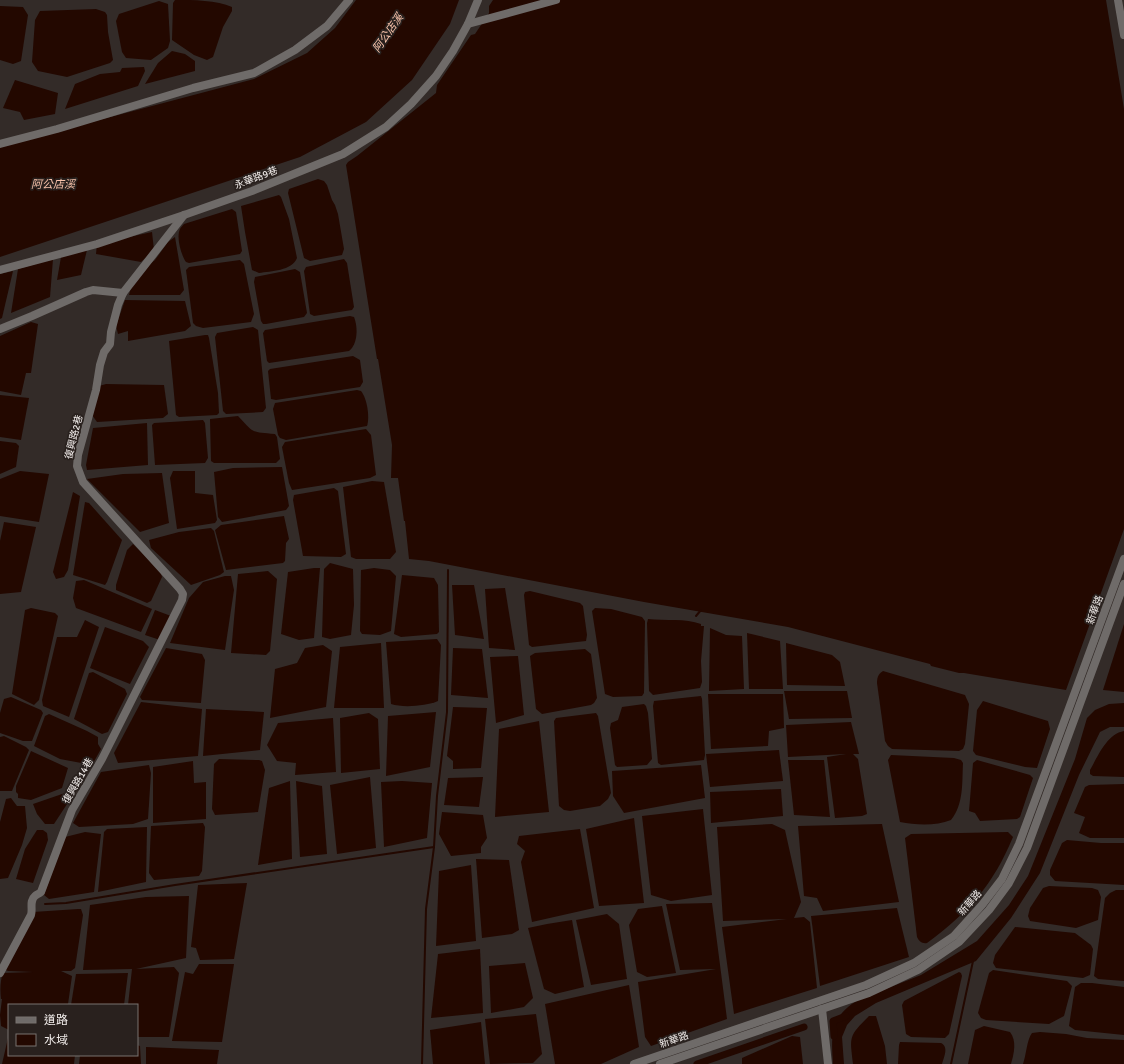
<svg xmlns="http://www.w3.org/2000/svg" width="1124" height="1064" font-family="Signika,'Noto Sans TC',sans-serif">
<style>
.water{fill:#230800}
.lines{fill:none;stroke-linecap:round;stroke-linejoin:round}
.stream{stroke:#230800;stroke-width:2}
.canal{stroke:#230800;stroke-width:7}
.minor{stroke:#6f6b69;stroke-width:8}
.labels{text-anchor:middle;dominant-baseline:central;stroke-width:3.5;stroke-linejoin:round;paint-order:stroke}
.street-label{font-size:10px;fill:#f0ebe9;stroke:#29211e}
.water-label{font-size:11px;font-style:italic;fill:#fac4ac;stroke:#29211e}
</style>
<rect width="100%" height="100%" fill="#332b28"/>
<g class="water">
<path d="M175,0C193,0 217,0 232,7V11L223,27L213,57L207,60L194,55L172,40L173,3Z"/>
<polygon points="356,0 459,0 450,24 412,80 366,122 300,157 0,257 0,144 69,128 254,79 307,53 335,28"/>
<polygon points="493,0 1106,0 1124,109 1124,529 1066,690 964,673 959,673 931,666 930,664 788,627 644,602 429,561 409,559 405,521 404,521 398,478 391,478 392,445 378,359 377,359 346,165 348,162 357,156 436,93 437,85 471,35 475,34 489,13 489,6"/>
<polygon points="159,1 168,4 170,41 168,48 151,60 126,58 122,52 116,21 119,14"/>
<polygon points="0,6 23,7 28,15 21,61 13,64 0,60"/>
<polygon points="96,9 105,12 107,15 108,32 113,60 110,63 67,77 38,71 32,62 35,20 40,11"/>
<polygon points="172,51 185,54 195,61 195,71 145,84 158,63"/>
<polygon points="144,67 145,71 138,86 65,109 75,84 100,74 120,72 122,68"/>
<polygon points="15,80 58,93 55,114 24,120 20,112 3,108"/>
<polygon points="318,179 324,181 327,185 332,200 335,205 338,214 344,249 342,255 310,261 304,258 288,193 289,189"/>
<path d="M279,195L281,197L289,219L297,258C292,271 271,271 259,273L252,270L245,232L241,206Z"/>
<path d="M232,209L236,212L242,251L240,254L189,263L186,262C181,255 176,237 180,229C181,227 183,225 184,224Z"/>
<polygon points="152,232 154,250 141,262 96,254 97,244"/>
<polygon points="175,237 184,290 180,295 129,295 131,287 145,268 155,260 168,242"/>
<polygon points="87,250 81,275 57,280 61,257"/>
<polygon points="53,259 50,297 11,313 18,269"/>
<polygon points="344,259 347,263 354,307 352,310 314,316 310,314 304,271 306,267"/>
<polygon points="240,260 244,264 254,314 251,322 203,328 196,326 193,323 186,270 189,267"/>
<polygon points="295,269 300,272 307,313 304,317 266,324 263,324 261,321 254,282 255,277"/>
<polygon points="13,271 2,318 0,319 0,274"/>
<polygon points="125,300 185,301 191,326 185,331 128,341 128,331 118,334 116,326"/>
<path d="M350,316L354,317C358,327 358,344 349,351L269,363L267,361L263,333L265,330Z"/>
<polygon points="31,322 38,324 31,373 26,373 21,395 0,391 0,336"/>
<polygon points="253,327 258,330 266,408 263,412 226,414 223,411 215,337 217,333"/>
<polygon points="205,335 208,335 209,338 218,393 219,413 217,415 179,417 176,415 169,341"/>
<polygon points="353,356 360,360 363,382 360,387 276,400 271,399 268,371 270,369"/>
<polygon points="106,384 164,385 168,414 163,418 97,422 92,415 99,386"/>
<path d="M357,390L361,391C367,398 370,417 367,426L286,440L280,438L278,435L273,409L275,403Z"/>
<polygon points="0,395 29,398 21,440 0,437"/>
<path d="M238,416C254,433 250,432 275,434L277,437L280,459L276,463H214L211,461L210,419Z"/>
<polygon points="203,420 205,423 208,458 205,463 155,465 152,425 154,423"/>
<polygon points="147,423 148,465 87,470 86,465 93,428"/>
<polygon points="366,429 371,435 376,475 370,478 292,490 289,483 282,447 285,442"/>
<polygon points="0,441 16,443 19,446 16,467 0,474"/>
<polygon points="282,467 289,506 286,510 222,522 218,517 214,472 233,468"/>
<polygon points="20,471 49,474 39,522 0,516 0,479"/>
<polygon points="173,471 195,471 195,493 213,495 217,520 215,523 177,529 170,478"/>
<polygon points="162,473 169,523 140,532 87,479 123,474"/>
<polygon points="372,481 384,482 396,552 390,559 356,559 351,557 343,487"/>
<polygon points="334,488 338,491 346,554 341,557 303,556 293,500 294,495"/>
<polygon points="73,492 80,496 68,570 64,577 56,579 53,572"/>
<polygon points="85,502 89,503 122,540 107,582 105,585 73,575"/>
<polygon points="284,516 289,539 286,543 285,561 283,563 226,570 215,530 221,525"/>
<polygon points="4,522 36,527 21,592 0,594 0,541"/>
<polygon points="211,528 214,531 224,572 220,575 191,585 151,548 149,540 179,532"/>
<polygon points="133,544 160,571 162,577 151,601 147,603 116,590 116,585 127,550"/>
<polygon points="330,563 353,569 354,605 351,635 330,639 322,637 324,569"/>
<polygon points="314,568 320,568 314,638 299,640 281,634 288,572"/>
<polygon points="374,568 390,570 396,576 391,631 380,635 362,634 360,631 361,570"/>
<polygon points="268,571 277,579 270,651 266,655 231,653 238,574"/>
<polygon points="402,575 434,578 438,585 439,632 437,634 401,637 394,634"/>
<polygon points="225,576 231,576 234,590 225,650 170,643 189,598 203,582"/>
<polygon points="84,580 152,609 141,632 76,608 73,598 76,581"/>
<polygon points="452,585 474,585 484,639 455,635"/>
<polygon points="505,588 515,650 489,648 485,589"/>
<polygon points="530,591 580,603 583,606 587,635 586,641 532,647 529,645 524,595 525,592"/>
<polygon points="31,608 55,613 58,616 39,700 34,705 12,694 25,610"/>
<polygon points="595,608 611,609 642,617 645,621 644,693 642,696 613,697 605,694 592,611"/>
<polygon points="155,610 171,616 160,640 145,635"/>
<path d="M648,619C666,621 685,618 701,624V626H704L701,661L702,682L700,688L653,695L649,691L647,623Z"/>
<polygon points="85,620 99,627 69,717 43,706 42,700 57,637 77,637"/>
<polygon points="1124,624 1124,692 1103,690"/>
<polygon points="105,627 143,641 149,647 130,684 90,668"/>
<polygon points="710,628 726,635 742,636 744,689 709,691"/>
<polygon points="747,633 780,641 783,689 749,689"/>
<path d="M437,639L441,645L438,701C426,706 403,708 391,704L386,642Z"/>
<polygon points="381,643 384,708 334,708 340,647"/>
<polygon points="786,643 832,655 840,662 845,686 787,685"/>
<polygon points="323,645 332,651 326,707 270,718 275,669 297,663 305,648"/>
<polygon points="166,648 202,654 205,660 201,703 142,700 140,697"/>
<polygon points="453,648 482,649 488,698 451,695"/>
<polygon points="585,649 591,654 597,698 594,703 591,705 542,714 536,709 530,656 535,653"/>
<polygon points="518,656 524,715 496,723 490,657"/>
<path d="M883,671L965,695L969,704L965,744L963,749L959,751L892,749L888,746L885,741L877,683C877,678 878,674 883,671Z"/>
<polygon points="93,672 125,689 127,694 108,732 102,734 74,719 89,673"/>
<polygon points="784,691 847,691 852,718 789,719"/>
<polygon points="708,694 783,694 784,728 769,731 768,746 711,749"/>
<polygon points="701,696 702,699 705,755 704,760 661,765 658,763 653,706 654,701"/>
<polygon points="11,697 41,710 43,713 32,741 23,741 0,733 0,713 4,699"/>
<polygon points="983,701 1048,721 1050,729 1037,768 1025,767 976,755 973,751 977,710"/>
<polygon points="141,702 202,709 198,756 118,763 114,753"/>
<path d="M1124,703V727H1110L1100,732L1079,775L1040,873L1011,918L976,961L876,1003L855,1016L847,1025L842,1037L844,1064H833C831,1035 830,1017 858,1000L921,975L977,941L1009,905L1028,876L1075,759L1087,718L1095,710L1109,704Z"/>
<polygon points="644,704 646,706 648,713 652,759 647,765 617,767 615,765 610,728 611,723 618,720 622,707"/>
<polygon points="453,707 487,708 481,768 453,769 453,761 447,756"/>
<polygon points="206,709 264,712 260,750 203,756"/>
<polygon points="436,712 430,767 386,776 388,716"/>
<polygon points="369,713 378,719 380,769 341,773 340,718"/>
<polygon points="596,713 598,716 611,793 608,799 600,806 570,811 564,810 559,806 554,721 556,718"/>
<polygon points="49,714 87,731 98,737 98,744 101,749 92,765 60,759 34,746 45,716"/>
<polygon points="333,718 336,772 295,775 296,763 277,761 267,745 278,723"/>
<polygon points="539,721 549,812 495,817 499,729"/>
<polygon points="851,722 859,754 853,754 858,759 867,814 862,816 835,818 827,757 846,754 788,757 786,725"/>
<path d="M1124,731V777L1093,776L1090,774V770C1098,756 1107,734 1124,731Z"/>
<polygon points="4,736 26,747 29,750 12,791 0,791 0,737"/>
<polygon points="779,750 783,781 710,787 706,754"/>
<polygon points="31,751 68,768 62,788 31,800 18,798 18,794 16,792 16,786"/>
<path d="M891,755L954,758L961,760L963,763C962,782 964,804 951,820C936,826 916,825 900,822L888,760Z"/>
<polygon points="219,759 259,760 262,761 265,770 258,812 215,815 212,809 214,764"/>
<polygon points="788,760 824,760 830,817 794,815"/>
<polygon points="977,760 1030,775 1033,778 1020,817 1017,819 980,821 975,813 969,811 973,763"/>
<polygon points="193,761 194,783 206,782 206,819 153,823 153,767"/>
<polygon points="149,765 151,773 148,819 133,824 79,827 73,823 101,772"/>
<polygon points="701,765 705,798 624,813 613,796 612,771"/>
<polygon points="370,777 376,848 337,854 330,785"/>
<polygon points="483,777 479,807 444,805 448,778"/>
<polygon points="290,781 292,859 258,865 269,788"/>
<polygon points="296,781 322,786 327,854 300,857"/>
<polygon points="402,781 432,783 427,838 384,847 381,782"/>
<polygon points="1124,784 1124,838 1090,838 1079,833 1085,817 1074,813 1085,787 1089,785"/>
<polygon points="781,789 783,816 711,823 710,792"/>
<polygon points="65,793 71,798 54,824 45,824 37,814 33,804"/>
<polygon points="11,798 17,806 25,806 27,828 22,845 8,878 0,879 0,822 6,799"/>
<polygon points="703,809 712,895 671,901 651,895 642,816"/>
<polygon points="442,812 483,815 487,838 481,847 481,853 451,856 439,834"/>
<polygon points="634,818 644,903 599,906 586,829"/>
<polygon points="203,823 205,827 202,871 199,876 154,880 149,873 151,826"/>
<polygon points="772,824 785,830 801,902 794,918 804,917 810,922 817,988 734,1014 722,927 787,919 723,921 717,827"/>
<polygon points="882,824 899,902 823,911 817,898 804,896 798,826"/>
<polygon points="147,827 146,882 98,892 104,832 107,829"/>
<polygon points="580,829 594,908 532,922 521,862 525,851 517,844 519,836"/>
<polygon points="37,830 43,830 47,833 48,840 33,883 16,879 25,849"/>
<polygon points="85,832 101,834 94,892 49,899 44,895 65,837"/>
<path d="M1008,832L1013,837C993,885 969,912 927,943C922,944 919,941 917,937L905,838L911,834Z"/>
<polygon points="1067,840 1101,843 1124,843 1124,885 1055,881 1050,875 1050,870 1062,843"/>
<polygon points="476,859 509,860 519,930 512,934 482,938"/>
<polygon points="471,865 476,941 436,946 439,871"/>
<polygon points="247,883 234,959 200,960 196,948 191,947 198,885"/>
<polygon points="1049,886 1092,888 1098,890 1101,897 1098,920 1076,928 1030,921 1028,916 1030,908 1043,888"/>
<polygon points="1116,890 1124,890 1124,981 1098,979 1094,976 1105,898 1110,893"/>
<polygon points="189,896 186,958 136,969 174,967 179,973 169,1037 137,1037 137,1005 128,1005 132,969 83,970 90,905 146,897"/>
<polygon points="712,903 727,1019 651,1046 645,1037 638,982 716,969 680,970 666,904"/>
<polygon points="662,906 676,973 647,977 637,972 629,925 638,909"/>
<polygon points="897,908 909,957 820,986 811,916"/>
<path d="M78,909H81L83,915L75,968L71,971H61L72,976L68,1004L66,1005H9V1030L1,1026L0,1015L2,999H1C0,990 0,981 3,973L33,972L8,971L4,969L33,912Z"/>
<polygon points="607,914 619,924 627,979 591,985 576,920"/>
<polygon points="572,920 584,987 555,994 544,989 528,928 547,924"/>
<polygon points="1015,927 1075,933 1091,945 1093,949 1090,975 1083,978 996,968 993,963 995,955"/>
<polygon points="480,949 483,1013 431,1018 438,954"/>
<polygon points="525,963 533,998 524,1007 491,1013 489,966"/>
<polygon points="199,964 234,964 222,1042 172,1041 185,972 193,974"/>
<polygon points="993,970 1067,981 1072,986 1064,1016 1049,1024 986,1020 981,1018 978,1013 989,973"/>
<polygon points="959,972 961,973 962,976 949,1034 945,1038 911,1037 906,1034 902,1005 904,1001"/>
<polygon points="128,973 124,1005 71,1005 76,974"/>
<polygon points="1081,983 1092,983 1124,987 1124,1035 1075,1030 1069,1026 1075,987"/>
<polygon points="629,985 639,1047 601,1064 555,1064 545,1004"/>
<polygon points="536,1014 542,1054 533,1063 490,1064 485,1019"/>
<path d="M869,1016H876L885,1046L887,1064H853C850,1036 848,1037 869,1016Z"/>
<polygon points="481,1022 485,1064 433,1064 430,1030"/>
<path d="M984,1026L1010,1032C1017,1041 1014,1053 1011,1064H968L975,1030Z"/>
<path d="M1040,1032L1066,1034L1087,1038L1124,1040V1064H1023C1026,1056 1027,1039 1032,1033Z"/>
<polygon points="792,1036 800,1037 803,1064 742,1064 742,1058"/>
<polygon points="9,1037 9,1055 75,1055 74,1064 2,1064 8,1038"/>
<path d="M900,1042L941,1043C949,1047 944,1057 942,1064H898L899,1045Z"/>
<polygon points="137,1045 140,1046 141,1064 79,1064 80,1055 137,1055"/>
<polygon points="146,1047 219,1050 217,1064 146,1064"/>
</g>
<g class="lines">
<g class="stream">
<polyline points="696,616 701,610"/>
<polyline points="45,904 66,903 175,885 434,847"/>
<polyline points="422,1064 426,909 434,847 437,796 447,712 448,570"/>
<polyline points="951,1064 973,961"/>
</g>
<g class="canal">
<polyline points="834,1036 833,1021 846,1016"/>
<polyline points="697,1064 804,1027"/>
</g>
<g class="minor">
<polyline points="1118,0 1124,35"/>
<polyline points="468,24 478,0"/>
<polyline points="0,144 57,129 193,88 254,73 295,50 327,26 349,0"/>
<polyline points="0,270 97,244 184,215 252,191 343,154 386,127 411,104 436,76 453,51 468,24 556,0"/>
<polyline points="0,329 32,316 86,292 93,290 123,293"/>
<path d="M0,973L31,915C33,909 29,901 35,896C37,894 39,894 41,892L72,810L102,759L182,600L183,594L180,589L83,482L77,466L78,455L96,390L100,365L104,352L110,344L111,332L118,305L123,293L184,215"/>
<polyline points="822,1009 828,1064"/>
<polyline points="634,1064 866,985 914,963 954,936 982,905 1002,879 1019,844 1124,559"/>
<polyline points="660,1064 869,993 918,970 959,942 989,910 1009,883 1027,848 1124,584"/>
</g>
</g>
<g class="labels">
<g class="street-label">
<text transform="translate(256 178) rotate(-21)">永華路9巷</text>
<text transform="translate(74 437) rotate(-76)">復興路2巷</text>
<text transform="translate(1095 610) rotate(-70)">新華路</text>
<text transform="translate(78 781) rotate(-60)">復興路14巷</text>
<text transform="translate(970 903) rotate(-49)">新華路</text>
<text transform="translate(674 1040) rotate(-19)">新華路</text>
</g>
<g class="water-label">
<text transform="translate(388 33) rotate(-55)">阿公店溪</text>
<text x="53" y="184">阿公店溪</text>
</g>
</g>
<rect x="8" y="1004" width="130" height="52" fill="#29211e" stroke="#79726f"/>
<rect x="16" y="1017" width="20" height="6" fill="#6f6b69" stroke="#79726f"/>
<text x="44" y="1024" font-size="12" fill="#f0ebe9">道路</text>
<rect x="16" y="1034" width="20" height="12" fill="#230800" stroke="#79726f"/>
<text x="44" y="1044" font-size="12" fill="#f0ebe9">水域</text>
</svg>
